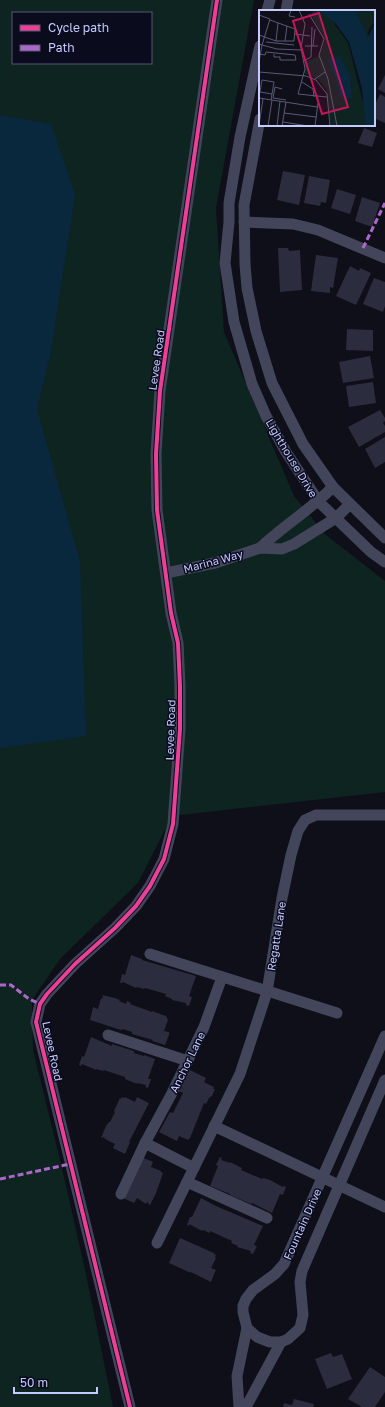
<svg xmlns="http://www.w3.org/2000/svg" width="385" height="1407" font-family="'Golos Text',sans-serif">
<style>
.green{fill:#0d2420;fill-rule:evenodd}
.water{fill:#09283e}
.building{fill:#2b2c3d}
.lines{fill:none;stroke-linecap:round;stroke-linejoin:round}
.minor{stroke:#43465a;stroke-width:11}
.quiet{stroke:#ac68c9;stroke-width:3;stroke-dasharray:6 3;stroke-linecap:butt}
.cycleway-casing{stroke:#0a0b1d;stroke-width:6}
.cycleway{stroke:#ea4096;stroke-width:4}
.labels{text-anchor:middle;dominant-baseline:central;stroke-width:3;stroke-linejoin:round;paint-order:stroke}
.street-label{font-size:11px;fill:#c6cbff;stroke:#0a0b1d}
.inset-road{fill:none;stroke:#585a75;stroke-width:1}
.view{fill:#c2185b;fill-opacity:0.15;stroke:#c2185b;stroke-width:2}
.inset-edge{fill:none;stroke:#c6cbff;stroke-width:2}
</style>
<rect width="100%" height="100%" fill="#0e0f19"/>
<path class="green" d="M0,0H254L216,208L224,332L294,496L326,535L385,581V792L172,816L138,883L60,959L32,1000L33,1050L62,1168L86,1274L113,1407H0ZM13,13H151V63H13Z"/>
<polygon class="water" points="0,115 51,124 75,195 51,351 37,409 80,561 86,736 1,748 0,748"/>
<g class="building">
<polygon points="385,75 385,93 378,89"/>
<polygon points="380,94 385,97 385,123 374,118 374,107"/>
<polygon points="364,128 377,133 372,147 358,143"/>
<polygon points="283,171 305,175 299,205 277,200"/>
<polygon points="309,176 330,180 326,203 321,202 320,206 304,203"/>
<polygon points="337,189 356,195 350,214 331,208"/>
<polygon points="362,197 380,203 372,227 355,221"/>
<polygon points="278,248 288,248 289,251 300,250 302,290 280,292"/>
<polygon points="316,255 338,258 333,288 330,287 330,293 311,291"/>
<polygon points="350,266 359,271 360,268 371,273 356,305 336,296"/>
<polygon points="374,278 385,282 385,306 383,312 363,304"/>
<polygon points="347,329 373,330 373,351 346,350"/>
<polygon points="370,356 374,378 343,383 339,362"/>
<polygon points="373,382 376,403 349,407 346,386"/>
<polygon points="380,410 385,418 385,421 383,423 385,426 385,432 359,447 348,427"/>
<polygon points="385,437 385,462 375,468 365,449"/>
<polygon points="131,955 142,959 142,960 196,976 189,996 192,997 189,1006 186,1005 186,1003 172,1000 172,999 165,996 166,994 145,988 144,989 137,987 136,988 123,982 122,983 120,983 122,974 125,975"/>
<polygon points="102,995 115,998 120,1000 119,1001 126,1004 127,1001 131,1003 130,1004 152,1012 152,1011 166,1016 168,1020 164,1031 169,1032 169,1035 165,1045 152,1041 153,1040 132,1034 132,1032 123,1029 121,1030 90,1020 93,1007 98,1009 101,998 102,999 103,997"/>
<polygon points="91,1037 112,1046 112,1044 134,1051 134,1053 144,1056 144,1055 155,1059 148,1079 151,1079 148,1088 145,1087 146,1085 137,1083 137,1084 125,1079 125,1077 104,1070 103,1071 96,1069 96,1070 82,1064 81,1066 79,1065 82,1056 84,1057"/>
<polygon points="188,1069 206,1078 204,1082 214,1087 213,1089 215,1089 212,1096 209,1098 206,1104 204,1103 190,1138 188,1140 179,1136 177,1141 159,1132 170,1112 173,1113 183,1093 179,1091"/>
<polygon points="122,1097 124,1098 125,1097 135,1102 137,1097 149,1103 129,1142 130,1142 125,1154 113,1148 115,1144 105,1139 104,1137 101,1138 106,1126 109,1122 110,1122 115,1112 114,1111 120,1098 121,1099"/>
<polygon points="141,1157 151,1161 153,1162 151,1167 161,1171 161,1172 163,1173 156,1193 150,1205 148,1204 149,1203 147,1202 146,1204 137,1198 134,1203 123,1198"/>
<polygon points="220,1157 222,1158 221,1160 230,1163 230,1162 242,1168 241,1170 262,1179 263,1178 270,1180 283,1187 284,1186 286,1187 283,1195 280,1194 272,1213 252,1203 251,1204 230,1195 230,1194 210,1186 218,1166 216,1165"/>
<polygon points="201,1198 216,1206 263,1226 254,1245 257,1246 253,1254 250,1253 251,1251 237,1247 238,1246 231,1243 232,1241 210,1231 210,1233 203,1230 202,1231 189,1224 189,1226 187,1225 190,1217 192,1217"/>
<polygon points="180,1238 214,1253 214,1254 216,1255 215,1257 216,1258 211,1268 216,1270 215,1272 211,1282 191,1272 191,1273 169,1263"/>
<polygon points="331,1353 333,1357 342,1354 352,1379 327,1389 315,1359"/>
<polygon points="370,1367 385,1377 385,1392 375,1407 362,1407 348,1399"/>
<polygon points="294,1399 314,1404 313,1407 283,1407 284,1403 292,1405"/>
</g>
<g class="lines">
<g class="minor">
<polyline points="267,11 270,0"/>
<polyline points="286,11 288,0"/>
<polyline points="260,46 240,137 229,203 229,222 225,263 234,322 252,384 266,416 286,452 319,502 371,552 385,562"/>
<polyline points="260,119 244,205 245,264 247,288 256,331 272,383 303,444 333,487 385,538"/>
<polyline points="244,222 293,224 318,230 385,258"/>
<path d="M260,548C283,526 310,510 333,487"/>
<polyline points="166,573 215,563 260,548 282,549 294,544 336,518 350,504"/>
<polyline points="150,954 337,1013"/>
<polyline points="108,1035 188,1061"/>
<polyline points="214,1126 385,1207"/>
<polyline points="145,1143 194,1168"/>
<polyline points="187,1182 267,1218"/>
<polyline points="121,1194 145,1143 172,1093 204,1027 222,977"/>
<polyline points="157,1243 240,1074 267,992 282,898 291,855 298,831 305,820 316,815 385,815"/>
<polyline points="247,1328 257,1337 270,1342 281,1342 288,1339 300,1328 303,1315 300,1282 302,1271 385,1080"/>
<polyline points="130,1407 36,1022 40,1004 47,994 75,964 115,928 136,906 150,886 164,859 173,824 180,729 180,686 178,643 171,613 157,510 156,454 160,391 217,0"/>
<polyline points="239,1407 237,1376 247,1328 243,1312 243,1306 246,1299 253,1290 275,1274 284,1264 385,1036"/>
<polyline points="246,1407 281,1342"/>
</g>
<g class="quiet">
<polyline points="363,248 385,203"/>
<polyline points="0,985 11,985 29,999 40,1004"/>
<polyline points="0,1179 70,1164"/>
</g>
<g class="cycleway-casing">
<polyline id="cycleway" points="130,1407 36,1022 40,1004 47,994 75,964 115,928 136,906 150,886 164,859 173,824 180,729 180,686 178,643 171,613 157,510 156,454 160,391 217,0"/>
</g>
<use href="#cycleway" class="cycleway"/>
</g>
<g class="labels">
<g class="street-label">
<text transform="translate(156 360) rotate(-82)">Levee Road</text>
<text transform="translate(292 458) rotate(59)">Lighthouse Drive</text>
<text transform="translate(213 561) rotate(-15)">Marina Way</text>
<text transform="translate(170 730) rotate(-88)">Levee Road</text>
<text transform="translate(276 936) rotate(-81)">Regatta Lane</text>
<text transform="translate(53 1051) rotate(78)">Levee Road</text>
<text transform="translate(187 1062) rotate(-64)">Anchor Lane</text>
<text transform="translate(302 1224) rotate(-66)">Fountain Drive</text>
</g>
</g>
<g transform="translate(259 10)">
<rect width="116" height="116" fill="#0e0f19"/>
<path d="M56,0H61L72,9L89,33L110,116H72L67,79L59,69L46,64V52L60,46L66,31L52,4ZM96,0H116V12L110,19L108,27Z" fill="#0d2420"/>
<path d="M60,0H96L109,27L116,13V116H107L106,111L103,78L90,32L78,15ZM81,46L91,66L93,88L83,89L80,85L78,70L68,49Z" fill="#09283e"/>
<path class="inset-road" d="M32,0L30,6L36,7M40,0L46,14L42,38L46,59L39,84L68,87M50,4L65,29L60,45L69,69L78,116M0,5L11,9L3,35L18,39L42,40M36,24L51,26M0,25L17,31H35L36,19L11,10M17,31L19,13M26,31L28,16M7,32L35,35M0,34L3,35L0,52M46,36H59M54,36L56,19M0,44L6,45L7,42L36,45L37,50H21V47H15V44M45,51L52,47L53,17M0,62L47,66L57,70L68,84L71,116M56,69L66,62M43,72L54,79L55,87M23,79L16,77L14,88L27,90M0,88L58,97M12,90L15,72L3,70L1,82L13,84M25,103L57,107M24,112L49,116M0,115L4,89M9,116L13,90M18,116L21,91M23,116L27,92M56,116L59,93"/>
<path class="view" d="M60,3L89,97L63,104L34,11Z"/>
<rect width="116" height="116" class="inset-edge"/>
</g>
<rect x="12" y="12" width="140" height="52" fill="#0a0b1d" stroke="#555877"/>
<rect x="20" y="25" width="20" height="6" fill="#ea4096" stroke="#555877"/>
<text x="48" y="32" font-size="12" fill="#c6cbff">Cycle path</text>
<rect x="20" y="45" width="20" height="6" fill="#ac68c9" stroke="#555877"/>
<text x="48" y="52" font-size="12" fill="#c6cbff">Path</text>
<path d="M14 1387v6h83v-6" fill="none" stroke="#c6cbff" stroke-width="2"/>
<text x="20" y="1387" font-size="12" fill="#c6cbff" stroke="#0a0b1d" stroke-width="3" paint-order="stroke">50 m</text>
</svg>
